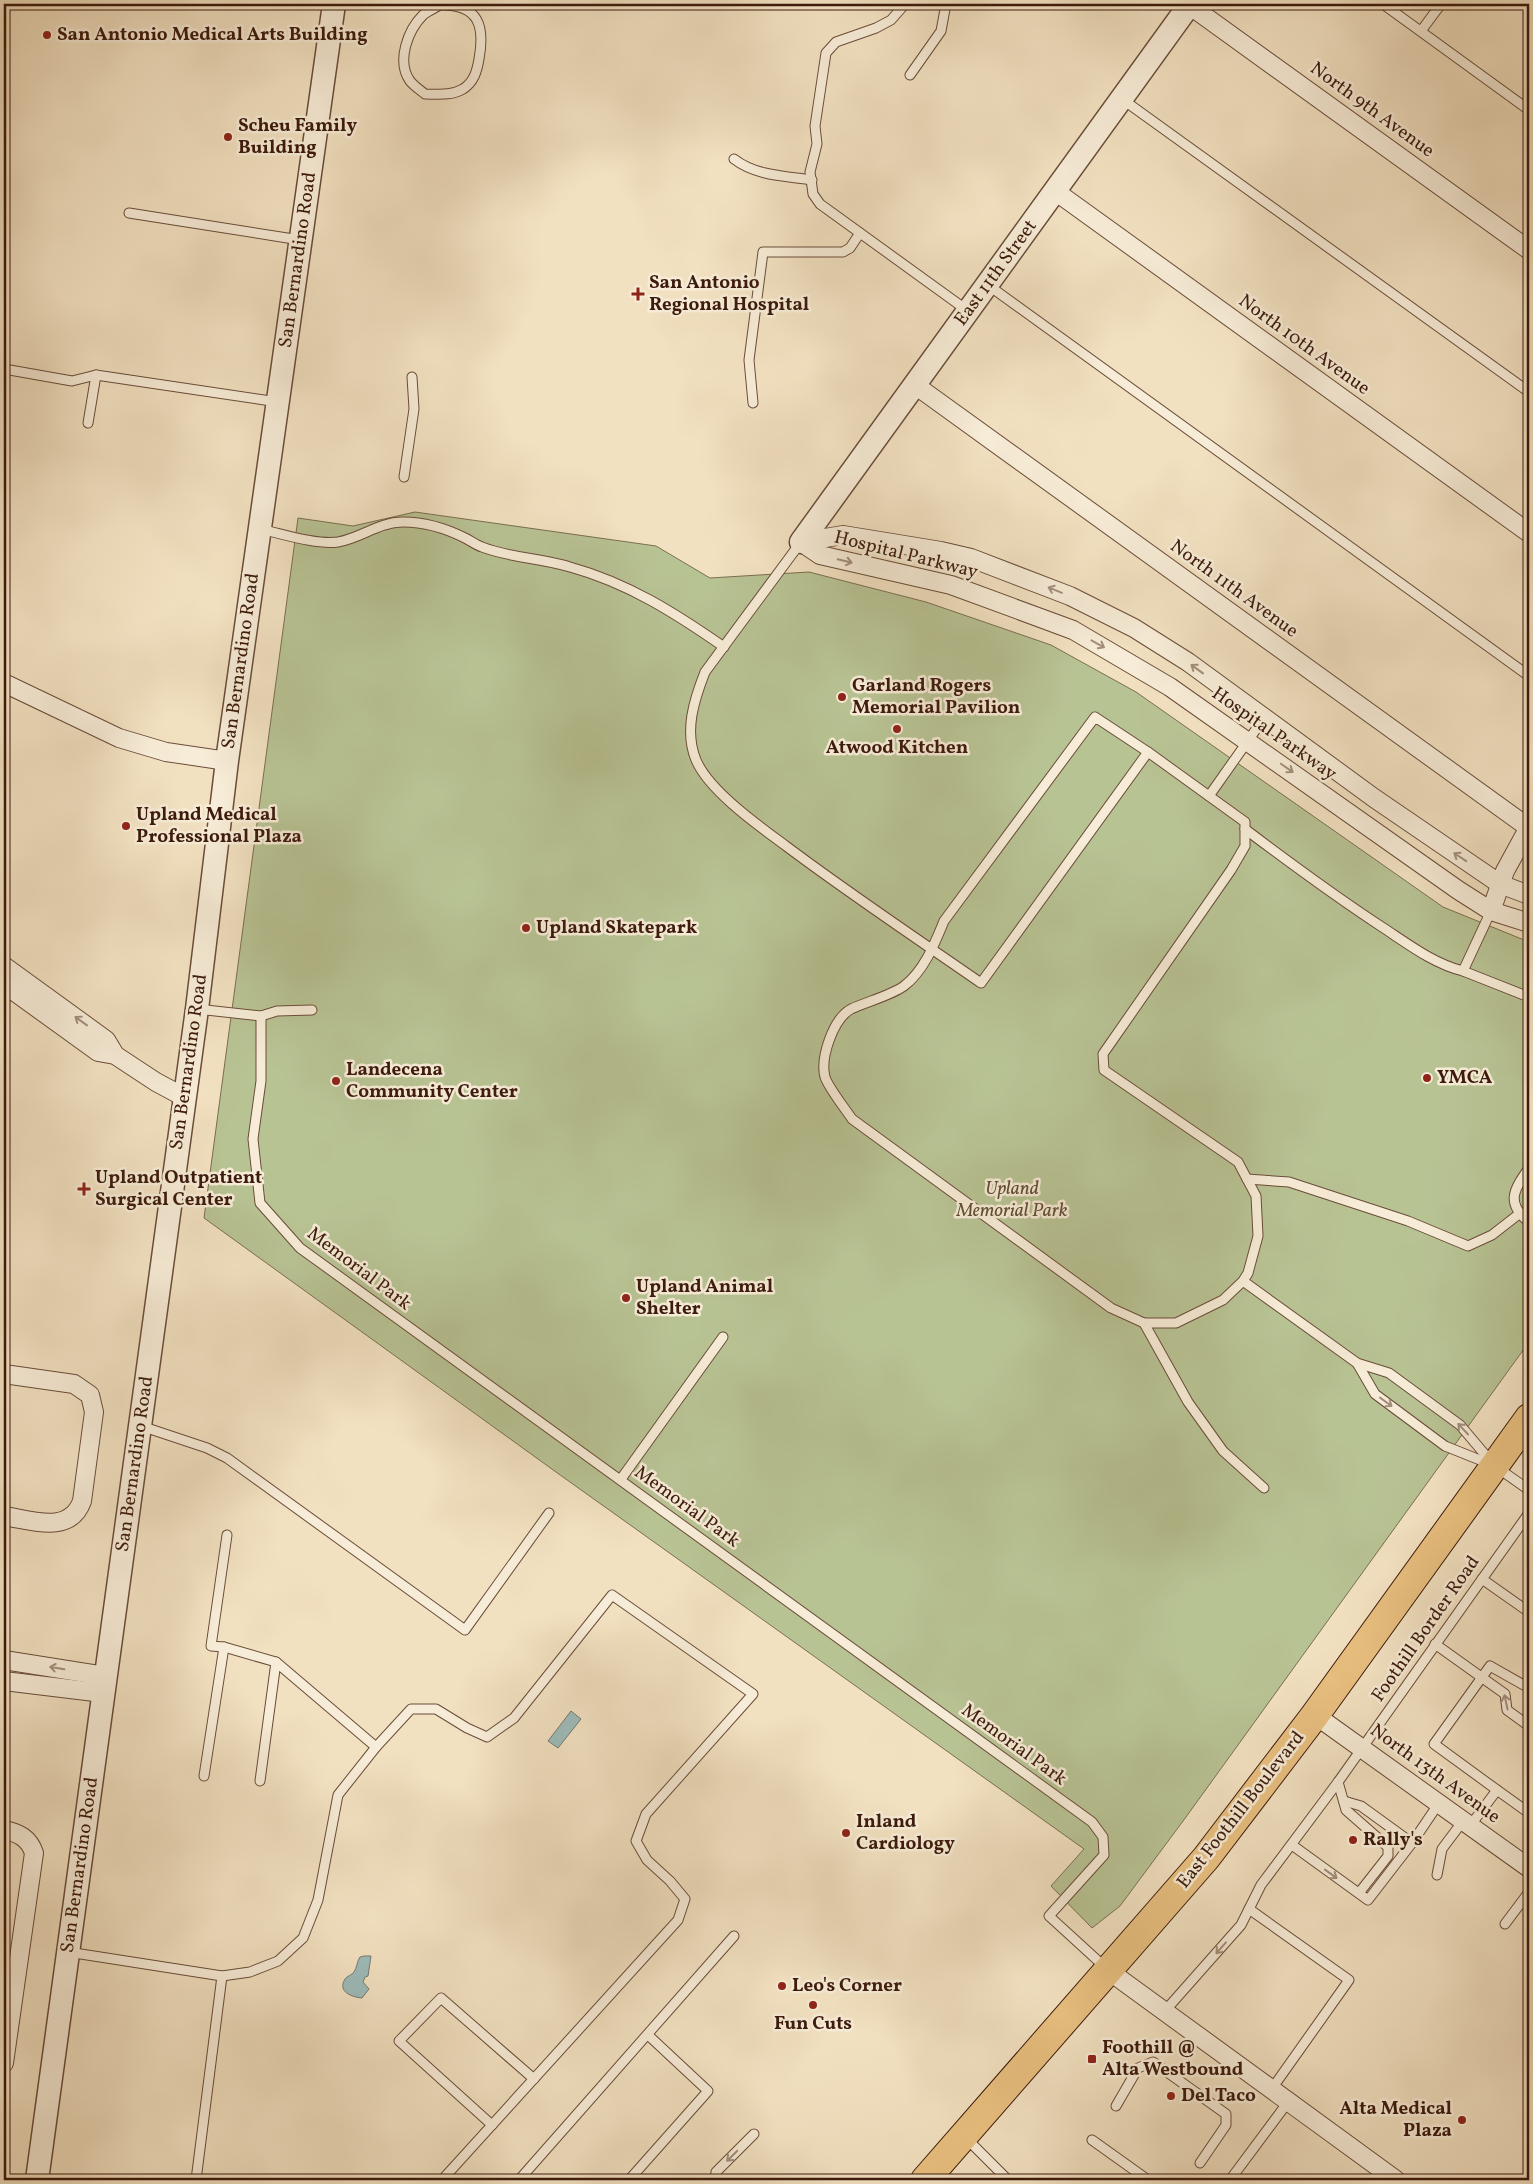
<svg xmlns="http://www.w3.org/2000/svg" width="1533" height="2184" font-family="Vollkorn,serif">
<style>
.green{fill:#b8c394;stroke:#7a6e50}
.water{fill:#9dbcba;stroke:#767b74}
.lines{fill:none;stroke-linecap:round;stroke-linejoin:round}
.service-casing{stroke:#6a4c39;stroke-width:11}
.minor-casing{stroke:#6a4c39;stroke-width:20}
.tertiary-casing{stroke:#6a4c39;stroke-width:25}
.primary-casing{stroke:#3c1a0c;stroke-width:30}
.service{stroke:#f7ecd7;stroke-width:9}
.minor{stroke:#f7ecd7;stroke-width:18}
.tertiary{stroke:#f7ecd7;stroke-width:22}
.primary{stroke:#e9c080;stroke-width:28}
.oneway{stroke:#a38e7c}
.poi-dot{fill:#8f2418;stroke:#f7ecd7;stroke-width:2}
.labels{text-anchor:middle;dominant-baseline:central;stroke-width:5;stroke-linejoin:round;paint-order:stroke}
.poi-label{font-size:19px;font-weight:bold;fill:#3c1a0c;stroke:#f7ecd7;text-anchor:start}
.street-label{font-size:19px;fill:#3c1a0c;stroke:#f7ecd7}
.park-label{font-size:19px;font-style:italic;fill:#614d35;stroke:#f7ecd7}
</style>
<rect width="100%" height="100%" fill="#f2e1c1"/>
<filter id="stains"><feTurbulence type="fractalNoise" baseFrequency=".004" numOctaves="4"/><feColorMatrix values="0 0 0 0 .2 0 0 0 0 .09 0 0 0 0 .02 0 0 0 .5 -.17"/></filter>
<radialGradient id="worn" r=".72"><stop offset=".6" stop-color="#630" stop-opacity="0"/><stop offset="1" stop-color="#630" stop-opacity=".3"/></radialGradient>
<polygon class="green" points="415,512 656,546 710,578 809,572 926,602 1051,645 1136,692 1443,907 1529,942 1529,1342 1186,1817 1120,1906 1092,1928 1051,1886 1084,1849 556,1472 204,1218 298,518 353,526"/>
<g class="water">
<polygon points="571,1711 581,1719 558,1748 548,1741"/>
<path d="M364,1956H371L368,1976L365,1977L363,1982L369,1989L362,1998C352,1997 337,1992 345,1979C347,1976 352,1975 354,1972C357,1968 357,1961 360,1957Z"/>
</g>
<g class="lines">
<g class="service-casing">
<g id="service">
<polyline points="905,4 891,20 876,28 836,42 826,53 815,126 817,144 810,172 813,194 820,204 968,311"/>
<polyline points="1383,4 1529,110"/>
<path d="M440,5C479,4 485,26 479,59C477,71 474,82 463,89C451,96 438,94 425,94C420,90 414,86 410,81C396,61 408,30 423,15C428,11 435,8 440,5Z"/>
<polyline points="1421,31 1441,4"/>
<polyline points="910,75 941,31 946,4"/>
<polyline points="1122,99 1529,392"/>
<path d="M734,159C756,176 785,176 812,180"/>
<polyline points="129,213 300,240"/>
<polyline points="988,285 1529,676"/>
<polyline points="4,369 72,381 96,375 278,402"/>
<polyline points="753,403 749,360 763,252 843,252 850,248 860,233"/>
<polyline points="88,423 96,375"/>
<polyline points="404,477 414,409 412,377"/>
<path d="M260,529C283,534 316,545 338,542C361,538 379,522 403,522C424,522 447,529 465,538C471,541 476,545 482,547C510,558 541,558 570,567C628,583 675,613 724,647"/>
<path d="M801,542L705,672C694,700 684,731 696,760C709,791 759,826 786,846C850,894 916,938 981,983L1148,752"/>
<polyline points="1209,796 1264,718"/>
<path d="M1245,829C1290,863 1335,896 1382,927C1408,944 1434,964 1463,971"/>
<polyline points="1491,911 1463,971 1529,997"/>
<polyline points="197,1009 261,1016 277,1011 312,1010"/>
<polyline points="261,1016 261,1081 253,1139 260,1203 300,1248 1092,1822 1103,1837 1104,1855 1049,1916 1107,1969"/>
<path d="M1529,1168C1514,1189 1505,1203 1529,1222"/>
<polyline points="1247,1179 1289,1182 1408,1221 1468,1246 1492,1235 1519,1214"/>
<path d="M1243,1281L1248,1273L1258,1236L1256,1196L1238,1162L1104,1070L1103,1054L1231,870L1245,846V822L1148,752L1095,717L944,921C935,943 924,971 904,986C892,995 866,1002 851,1009C833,1019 820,1058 825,1077C828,1087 846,1110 852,1119L1111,1308L1144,1323H1176L1223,1300L1243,1281L1357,1363L1389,1373L1460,1425L1493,1464"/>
<polyline points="1144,1323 1188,1402 1223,1451 1264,1488"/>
<polyline points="1357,1363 1375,1394 1445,1446 1495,1466 1529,1490"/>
<polyline points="141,1426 207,1448 227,1458 465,1630 549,1513"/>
<polyline points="621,1479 723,1337"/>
<polyline points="1482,1579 1529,1612"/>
<polyline points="1435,1644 1505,1694 1507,1710 1529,1726"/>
<polyline points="224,1647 211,1646 227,1535"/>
<polyline points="204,1776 224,1647 276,1662 376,1747"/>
<polyline points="260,1781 276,1662"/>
<polyline points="1338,1782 1346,1810 1388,1847 1388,1856 1359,1893"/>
<polyline points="1497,1790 1529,1813"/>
<polyline points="1344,1801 1361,1806 1412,1843"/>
<polyline points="1470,1826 1497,1790 1434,1744 1490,1666 1529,1688"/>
<polyline points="1292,1845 1368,1900 1412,1843 1439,1803"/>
<polyline points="1437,1875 1442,1849 1463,1821"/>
<polyline points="1249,1909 1349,1980 1271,2090"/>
<polyline points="1505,1924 1529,1892"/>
<polyline points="68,1952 222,1976 250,1972 278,1961 303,1938 318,1900 338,1795 376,1747 411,1709 436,1709 467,1728 487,1737 514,1718 612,1595 753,1694 646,1814 636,1841 647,1860 670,1881 685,1899 678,1920 442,2180"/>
<polyline points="1164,2012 1241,1925 1261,1885 1338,1782 1529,1513"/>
<polyline points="1116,2106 1138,2068 1153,2062 1226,2114 1226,2125 1200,2163"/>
<polyline points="492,2125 399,2041 441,1998 534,2079"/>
<polyline points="966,2138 1008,2180"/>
<polyline points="1092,2140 1148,2180"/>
<polyline points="196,2180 222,1976"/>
<polyline points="519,2180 734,1936"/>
<polyline points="629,2180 708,2091 648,2035"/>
<polyline points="715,2180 716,2172 754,2134"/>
<polyline points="1230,2180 1288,2102"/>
</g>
</g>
<g class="minor-casing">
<g id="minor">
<polyline points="1189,5 1529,250"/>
<polyline points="1055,191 1529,533"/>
<polyline points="915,385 1529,828"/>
<polyline points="801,542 820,555 951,585 1073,630 1170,687 1458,890 1491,911 1529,923"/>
<polyline points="801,542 843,535 941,551 971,558 1070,596 1134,628 1188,662 1374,798 1500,884 1529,895"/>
<polyline points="4,683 119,738 166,752 227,761"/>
<polyline points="1491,911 1505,871 1529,827"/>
<polyline points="4,966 106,1040 115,1055"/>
<polyline points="4,984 98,1052 115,1055 156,1082 184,1097"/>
<path d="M4,1374L74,1384L90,1395L94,1412L82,1501C70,1535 31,1520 4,1516"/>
<polyline points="4,1660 105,1676"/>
<polyline points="4,1681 103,1693"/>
<polyline points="1315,1715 1529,1868"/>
<path d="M4,1830C19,1833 29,1838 34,1853L4,2063"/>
<polyline points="1109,1971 1396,2180"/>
</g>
</g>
<g class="tertiary-casing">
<g id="tertiary">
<polyline points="801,542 1190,4"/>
<polyline points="37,2180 197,1009 227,761 334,4"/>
</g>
</g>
<g class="primary-casing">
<polyline id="primary" points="925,2180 1206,1858 1315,1715 1529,1418"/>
</g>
<use href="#service" class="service"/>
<use href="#minor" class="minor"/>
<use href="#tertiary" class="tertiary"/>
<use href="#primary" class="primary"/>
</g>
<defs><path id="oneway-shaft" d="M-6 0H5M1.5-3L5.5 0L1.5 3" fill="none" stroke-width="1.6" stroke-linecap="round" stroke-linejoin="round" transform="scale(1.25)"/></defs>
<g class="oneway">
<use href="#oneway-shaft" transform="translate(845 561) rotate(13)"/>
<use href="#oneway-shaft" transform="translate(1055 590) rotate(-158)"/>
<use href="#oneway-shaft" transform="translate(1098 644) rotate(29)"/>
<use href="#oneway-shaft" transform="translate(1197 669) rotate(-144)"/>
<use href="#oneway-shaft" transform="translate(1287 768) rotate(35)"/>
<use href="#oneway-shaft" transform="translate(1460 857) rotate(-146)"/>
<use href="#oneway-shaft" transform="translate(81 1021) rotate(-144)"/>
<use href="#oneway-shaft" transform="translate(1386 1402) rotate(36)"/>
<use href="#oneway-shaft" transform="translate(1463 1429) rotate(-133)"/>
<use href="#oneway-shaft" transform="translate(57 1668) rotate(-171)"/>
<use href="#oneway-shaft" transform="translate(1506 1702) rotate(-102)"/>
<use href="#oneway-shaft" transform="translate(1331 1874) rotate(36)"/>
<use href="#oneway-shaft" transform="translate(1221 1948) rotate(131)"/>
<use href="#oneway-shaft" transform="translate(732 2156) rotate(135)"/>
</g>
<g class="poi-dot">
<circle cx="47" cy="35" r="5"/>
<circle cx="228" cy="137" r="5"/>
<path d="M635.5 286.5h5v5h5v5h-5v5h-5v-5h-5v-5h5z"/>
<circle cx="842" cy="697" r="5"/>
<circle cx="897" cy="729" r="5"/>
<circle cx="126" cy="826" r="5"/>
<circle cx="526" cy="928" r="5"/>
<circle cx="1427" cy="1078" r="5"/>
<circle cx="336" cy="1081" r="5"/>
<path d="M81.5 1181.5h5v5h5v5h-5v5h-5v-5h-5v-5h5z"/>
<circle cx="626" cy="1298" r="5"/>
<circle cx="846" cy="1833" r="5"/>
<circle cx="1353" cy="1840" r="5"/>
<circle cx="782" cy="1986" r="5"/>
<circle cx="813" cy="2005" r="5"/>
<rect x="1087" y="2054" width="10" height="10" rx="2.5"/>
<circle cx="1171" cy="2096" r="5"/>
<circle cx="1462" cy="2120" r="5"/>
</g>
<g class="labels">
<g class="poi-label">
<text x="57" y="35">San Antonio Medical Arts Building</text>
<text x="238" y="126">Scheu Family<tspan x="238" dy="22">Building</tspan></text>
<text x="649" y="283">San Antonio<tspan x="649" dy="22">Regional Hospital</tspan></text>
<text x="852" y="686">Garland Rogers<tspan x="852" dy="22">Memorial Pavilion</tspan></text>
<text x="897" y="748" text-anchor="middle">Atwood Kitchen</text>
<text x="136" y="815">Upland Medical<tspan x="136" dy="22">Professional Plaza</tspan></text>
<text x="536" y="928">Upland Skatepark</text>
<text x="346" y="1070">Landecena<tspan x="346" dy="22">Community Center</tspan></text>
<text x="1437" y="1078">YMCA</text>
<text x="95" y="1178">Upland Outpatient<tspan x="95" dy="22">Surgical Center</tspan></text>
<text x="636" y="1287">Upland Animal<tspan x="636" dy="22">Shelter</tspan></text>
<text x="856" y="1822">Inland<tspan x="856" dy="22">Cardiology</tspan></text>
<text x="1363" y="1840">Rally's</text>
<text x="792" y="1986">Leo's Corner</text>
<text x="813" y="2024" text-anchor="middle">Fun Cuts</text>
<text x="1102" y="2048">Foothill @<tspan x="1102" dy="22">Alta Westbound</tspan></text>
<text x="1181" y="2096">Del Taco</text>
<text x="1452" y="2109" text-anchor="end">Alta Medical<tspan x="1452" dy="22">Plaza</tspan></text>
</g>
<g class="street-label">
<text transform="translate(1372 110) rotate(36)">North 9th Avenue</text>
<text transform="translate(298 260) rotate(-82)">San Bernardino Road</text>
<text transform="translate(996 273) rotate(-54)">East 11th Street</text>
<text transform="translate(1304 345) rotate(36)">North 10th Avenue</text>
<text transform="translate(906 555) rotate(14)">Hospital Parkway</text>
<text transform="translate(1234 589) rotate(36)">North 11th Avenue</text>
<text transform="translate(241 661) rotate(-82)">San Bernardino Road</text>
<text transform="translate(1274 734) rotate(35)">Hospital Parkway</text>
<text transform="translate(189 1062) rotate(-82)">San Bernardino Road</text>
<text transform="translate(359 1269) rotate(37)">Memorial Park</text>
<text transform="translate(135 1464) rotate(-82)">San Bernardino Road</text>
<text transform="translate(687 1507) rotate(36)">Memorial Park</text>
<text transform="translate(1426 1629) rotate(-55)">Foothill Border Road</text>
<text transform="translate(1014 1745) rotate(36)">Memorial Park</text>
<text transform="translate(1435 1774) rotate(36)">North 13th Avenue</text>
<text transform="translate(1241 1810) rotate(-52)">East Foothill Boulevard</text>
<text transform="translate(80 1865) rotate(-82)">San Bernardino Road</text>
</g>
<g class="park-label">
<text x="1012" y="1189">Upland<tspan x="1012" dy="22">Memorial Park</tspan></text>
</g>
</g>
<rect width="1533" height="2184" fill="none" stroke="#f2e1c1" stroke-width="20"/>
<rect x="5" y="5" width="1523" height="2174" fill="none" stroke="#3c1a0c" stroke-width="2.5"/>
<rect x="10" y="10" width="1513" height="2164" fill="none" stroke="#3c1a0c"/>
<rect width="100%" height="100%" filter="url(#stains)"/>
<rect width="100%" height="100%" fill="url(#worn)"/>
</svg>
